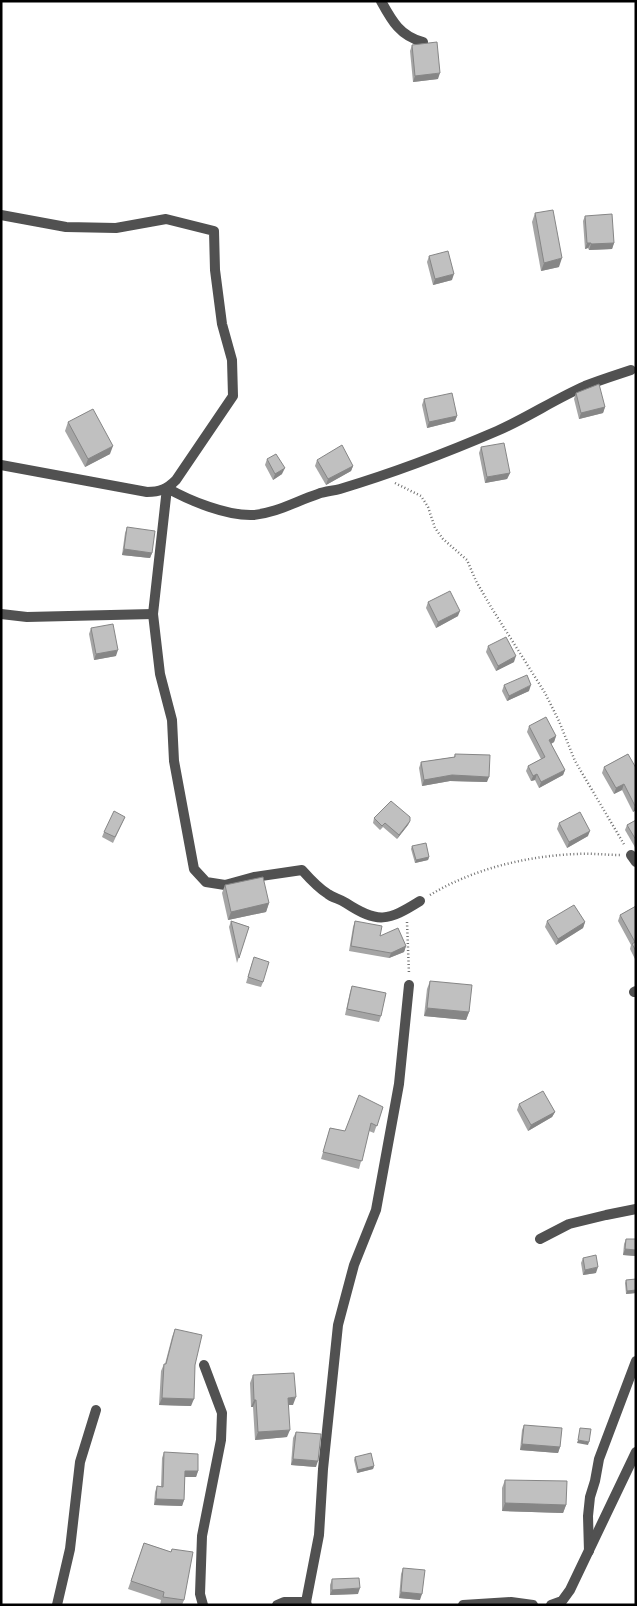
<svg xmlns="http://www.w3.org/2000/svg" width="637" height="1606" font-family="'Nunito Sans',sans-serif">
<style>
.lines{fill:none;stroke-linecap:round;stroke-linejoin:round}
.path{stroke:#737373;stroke-width:2.5;stroke-dasharray:1 2.5;stroke-linecap:butt}
.minor{stroke:#515151;stroke-width:10}
.wall{fill:#a5a5a5}
.shaded-wall{fill:#868686}
.building{fill:#c0c0c0;stroke:#868686}
</style>
<rect width="100%" height="100%" fill="#fff"/>
<g class="lines">
<g class="path">
<polyline points="395,483 421,496 428,507 435,528 443,539 467,560 476,581 491,607 545,693 559,721 575,761 625,846"/>
<path d="M430,895C473,869 526,856 577,854C591,853 605,855 620,855"/>
<polyline points="407,922 409,974"/>
</g>
<g class="minor">
<path d="M381,1C392,21 400,36 423,42"/>
<path d="M1,215L66,227L116,228L166,219L214,231L215,270L222,324L232,360L233,396L176,480C167,489 160,492 147,492L1,465"/>
<polyline points="1,614 27,617 153,614"/>
<polyline points="631,855 636,862"/>
<path d="M420,901C388,921 378,924 346,903C340,899 333,898 328,894C318,888 310,879 302,870L254,877L225,885L206,882L194,869L174,761L172,720L160,674L153,614L167,488C190,501 227,516 253,515C277,513 296,501 318,494C325,491 333,491 340,489C393,473 446,453 497,431C527,418 555,399 585,386C600,380 616,375 631,370"/>
<polyline points="634,992 636,991"/>
<polyline points="540,1239 569,1224 606,1215 636,1209"/>
<polyline points="589,1551 588,1516 590,1497 595,1481 599,1459 636,1361"/>
<polyline points="306,1602 319,1535 323,1469 338,1325 354,1265 376,1210 399,1084 409,985"/>
<polyline points="57,1605 70,1549 80,1462 96,1410"/>
<polyline points="203,1605 200,1594 202,1536 221,1440 222,1413 204,1365"/>
<polyline points="277,1605 284,1602 306,1602 307,1605"/>
<polyline points="463,1605 511,1602 533,1605"/>
<polyline points="551,1605 562,1601 570,1590 636,1452"/>
</g>
</g>
<g class="wall">
<polygon points="412,45 438,79 413,82 410,51"/>
<polygon points="535,213 559,267 541,271 532,222"/>
<polygon points="585,216 614,243 612,249 589,250 588,248 585,249 583,221"/>
<polygon points="429,256 452,280 433,285 427,262"/>
<polygon points="576,393 605,407 603,413 579,419 574,399"/>
<polygon points="424,399 457,416 455,421 427,428 422,405"/>
<polygon points="68,422 110,454 85,467 65,431"/>
<polygon points="481,447 510,473 507,479 485,483 479,453"/>
<polygon points="267,459 282,474 273,480 265,465"/>
<polygon points="317,460 353,466 351,471 326,485 315,466"/>
<polygon points="127,527 152,553 150,558 122,555 125,533"/>
<polygon points="428,602 458,616 436,628 426,608"/>
<polygon points="91,628 116,656 94,660 89,634"/>
<polygon points="488,646 514,662 496,671 486,652"/>
<polygon points="504,685 529,691 507,701 502,691"/>
<polygon points="529,726 556,736 554,742 551,744 565,770 563,775 539,788 535,780 531,781 526,771 528,766 541,759 527,732"/>
<polygon points="455,754 487,782 450,781 422,786 419,768 421,762 454,757"/>
<polygon points="628,754 636,810 633,812 622,790 614,794 602,773 604,767"/>
<polygon points="125,817 113,843 102,837 104,832"/>
<polygon points="374,818 410,821 408,825 397,839 383,827 380,830 373,823"/>
<polygon points="636,820 636,849 625,830 627,825"/>
<polygon points="559,823 588,836 567,848 557,829"/>
<polygon points="412,846 429,857 428,860 415,863 411,849"/>
<polygon points="225,885 269,903 266,912 228,920 222,893"/>
<polygon points="636,906 636,961 630,949 631,945 618,921 620,915"/>
<polygon points="231,921 249,927 237,963 229,927"/>
<polygon points="355,921 380,936 406,946 404,952 389,958 349,951 353,927"/>
<polygon points="547,921 585,922 583,928 556,945 545,927"/>
<polygon points="252,963 263,982 261,987 246,983"/>
<polygon points="430,981 469,1012 466,1020 424,1016 427,989"/>
<polygon points="352,986 381,1016 379,1022 345,1015 350,992"/>
<polygon points="519,1104 555,1112 552,1117 528,1131 517,1110"/>
<polygon points="383,1107 374,1133 369,1131 359,1169 321,1159 330,1128 345,1131"/>
<polygon points="626,1239 636,1239 636,1256 623,1255 624,1244"/>
<polygon points="583,1258 596,1273 583,1275 581,1263"/>
<polygon points="636,1279 636,1293 626,1294 625,1283 626,1280"/>
<polygon points="175,1329 195,1365 191,1406 159,1405 161,1371 164,1364 165,1364 172,1337"/>
<polygon points="253,1375 293,1405 288,1405 287,1437 255,1440 253,1407 251,1407 250,1383"/>
<polygon points="524,1425 560,1447 558,1453 520,1450 522,1430"/>
<polygon points="296,1432 316,1467 291,1465 293,1438"/>
<polygon points="164,1452 198,1471 196,1477 185,1477 184,1500 182,1506 154,1505 155,1492 157,1486 161,1487 162,1458"/>
<polygon points="355,1457 374,1466 373,1469 357,1473 354,1460"/>
<polygon points="505,1480 566,1505 563,1513 502,1511 502,1488"/>
<polygon points="144,1543 171,1552 172,1549 184,1600 182,1605 160,1605 161,1600 128,1589"/>
<polygon points="403,1568 420,1600 399,1598 401,1574"/>
<polygon points="332,1579 358,1594 330,1595 330,1585"/>
</g>
<g class="shaded-wall">
<polygon points="440,73 438,79 413,82 415,76"/>
<polygon points="587,243 591,243 588,248 585,249"/>
<polygon points="614,243 612,249 589,250 591,244"/>
<polygon points="562,258 559,267 541,271 544,263"/>
<polygon points="454,274 452,280 433,285 435,279"/>
<polygon points="605,407 603,413 579,419 581,413"/>
<polygon points="457,416 455,421 427,428 429,422"/>
<polygon points="113,446 110,454 85,467 88,459"/>
<polygon points="353,466 351,471 326,485 328,479"/>
<polygon points="285,468 282,474 273,480 275,474"/>
<polygon points="510,473 507,479 485,483 487,477"/>
<polygon points="124,549 152,553 150,558 122,555"/>
<polygon points="460,611 458,616 436,628 438,622"/>
<polygon points="118,650 116,656 94,660 96,654"/>
<polygon points="516,656 514,662 496,671 498,666"/>
<polygon points="531,685 529,691 507,701 509,696"/>
<polygon points="556,736 554,742 547,746 549,740"/>
<polygon points="565,770 563,775 539,788 541,782"/>
<polygon points="537,774 535,780 531,781 533,776"/>
<polygon points="452,775 489,777 487,782 450,781 422,786 424,780"/>
<polygon points="624,784 622,790 614,794 616,788"/>
<polygon points="636,805 636,810 633,812 635,806"/>
<polygon points="410,821 408,825 397,839 399,835"/>
<polygon points="590,831 588,836 567,848 569,842"/>
<polygon points="429,857 428,860 415,863 416,860"/>
<polygon points="269,903 266,912 228,920 231,912"/>
<polygon points="585,922 583,928 556,945 558,939"/>
<polygon points="406,946 404,952 389,958 391,953"/>
<polygon points="427,1008 469,1012 466,1020 424,1016"/>
<polygon points="555,1112 552,1117 528,1131 531,1125"/>
<polygon points="625,1249 636,1250 636,1256 623,1255"/>
<polygon points="598,1267 596,1273 583,1275 585,1270"/>
<polygon points="636,1290 636,1293 626,1294 627,1291"/>
<polygon points="296,1397 293,1405 285,1405 288,1398"/>
<polygon points="162,1398 194,1399 191,1406 159,1405"/>
<polygon points="254,1400 256,1400 253,1407 251,1407"/>
<polygon points="290,1430 287,1437 255,1440 258,1432"/>
<polygon points="578,1440 589,1442 588,1445 577,1443"/>
<polygon points="522,1444 560,1447 558,1453 520,1450"/>
<polygon points="293,1459 318,1461 316,1467 291,1465"/>
<polygon points="374,1466 373,1469 357,1473 358,1470"/>
<polygon points="185,1471 198,1471 196,1477 183,1477"/>
<polygon points="156,1499 184,1500 182,1506 154,1505"/>
<polygon points="505,1503 566,1505 563,1513 502,1511"/>
<polygon points="360,1588 358,1594 330,1595 332,1590"/>
<polygon points="401,1592 422,1594 420,1600 399,1598"/>
</g>
<g class="building">
<polygon points="437,42 440,73 415,76 412,45"/>
<polygon points="553,210 562,258 544,263 535,213"/>
<polygon points="612,214 614,243 591,244 591,243 587,243 585,216"/>
<polygon points="448,251 454,274 435,279 429,256"/>
<polygon points="599,384 605,407 581,413 576,393"/>
<polygon points="452,393 457,416 429,422 424,399"/>
<polygon points="93,409 113,446 88,459 68,422"/>
<polygon points="504,443 510,473 487,477 481,447"/>
<polygon points="342,445 353,466 328,479 317,460"/>
<polygon points="276,454 285,468 275,474 267,459"/>
<polygon points="127,527 155,531 152,553 124,549"/>
<polygon points="450,591 460,611 438,622 428,602"/>
<polygon points="113,624 118,650 96,654 91,628"/>
<polygon points="506,637 516,656 498,666 488,646"/>
<polygon points="527,675 531,685 509,696 504,685"/>
<polygon points="546,717 556,736 549,740 565,770 541,782 537,774 533,776 528,766 545,757 529,726"/>
<polygon points="455,754 490,755 489,777 452,775 424,780 421,762 455,757"/>
<polygon points="628,754 636,768 636,805 635,806 624,784 616,788 604,767"/>
<polygon points="391,801 410,817 410,821 399,835 385,823 382,826 374,818"/>
<polygon points="114,811 125,817 115,837 104,832"/>
<polygon points="580,812 590,831 569,842 559,823"/>
<polygon points="636,820 636,840 627,825"/>
<polygon points="426,843 429,857 416,860 412,846"/>
<polygon points="263,877 269,903 231,912 225,885"/>
<polygon points="574,905 585,922 558,939 547,921"/>
<polygon points="636,906 636,951 632,944 635,942 620,915"/>
<polygon points="231,921 249,927 239,958"/>
<polygon points="355,921 382,926 380,936 398,928 406,946 391,953 351,946"/>
<polygon points="254,957 269,962 263,982 248,977"/>
<polygon points="430,981 472,985 469,1012 427,1008"/>
<polygon points="352,986 386,993 381,1016 347,1009"/>
<polygon points="543,1091 555,1112 531,1125 519,1104"/>
<polygon points="359,1095 383,1107 377,1126 371,1123 362,1161 323,1152 330,1128 345,1131"/>
<polygon points="626,1239 636,1239 636,1250 625,1249"/>
<polygon points="596,1255 598,1267 585,1270 583,1258"/>
<polygon points="636,1279 636,1290 627,1291 626,1280"/>
<polygon points="175,1329 202,1335 195,1365 194,1399 162,1398 164,1364 166,1364"/>
<polygon points="294,1373 296,1397 288,1398 290,1430 258,1432 256,1400 254,1400 253,1375"/>
<polygon points="524,1425 562,1428 560,1447 522,1444"/>
<polygon points="580,1428 591,1429 589,1442 578,1440"/>
<polygon points="296,1432 321,1434 318,1461 293,1459"/>
<polygon points="164,1452 198,1454 198,1471 185,1471 184,1500 156,1499 157,1486 163,1487"/>
<polygon points="371,1453 374,1466 358,1470 355,1457"/>
<polygon points="505,1480 567,1481 566,1505 505,1503"/>
<polygon points="144,1543 171,1552 172,1549 193,1552 184,1600 163,1597 164,1592 131,1581"/>
<polygon points="403,1568 425,1570 422,1594 401,1592"/>
<polygon points="359,1578 360,1588 332,1590 332,1579"/>
</g>
<rect width="637" height="1606" fill="none" stroke="#000000" stroke-width="5"/>
</svg>
